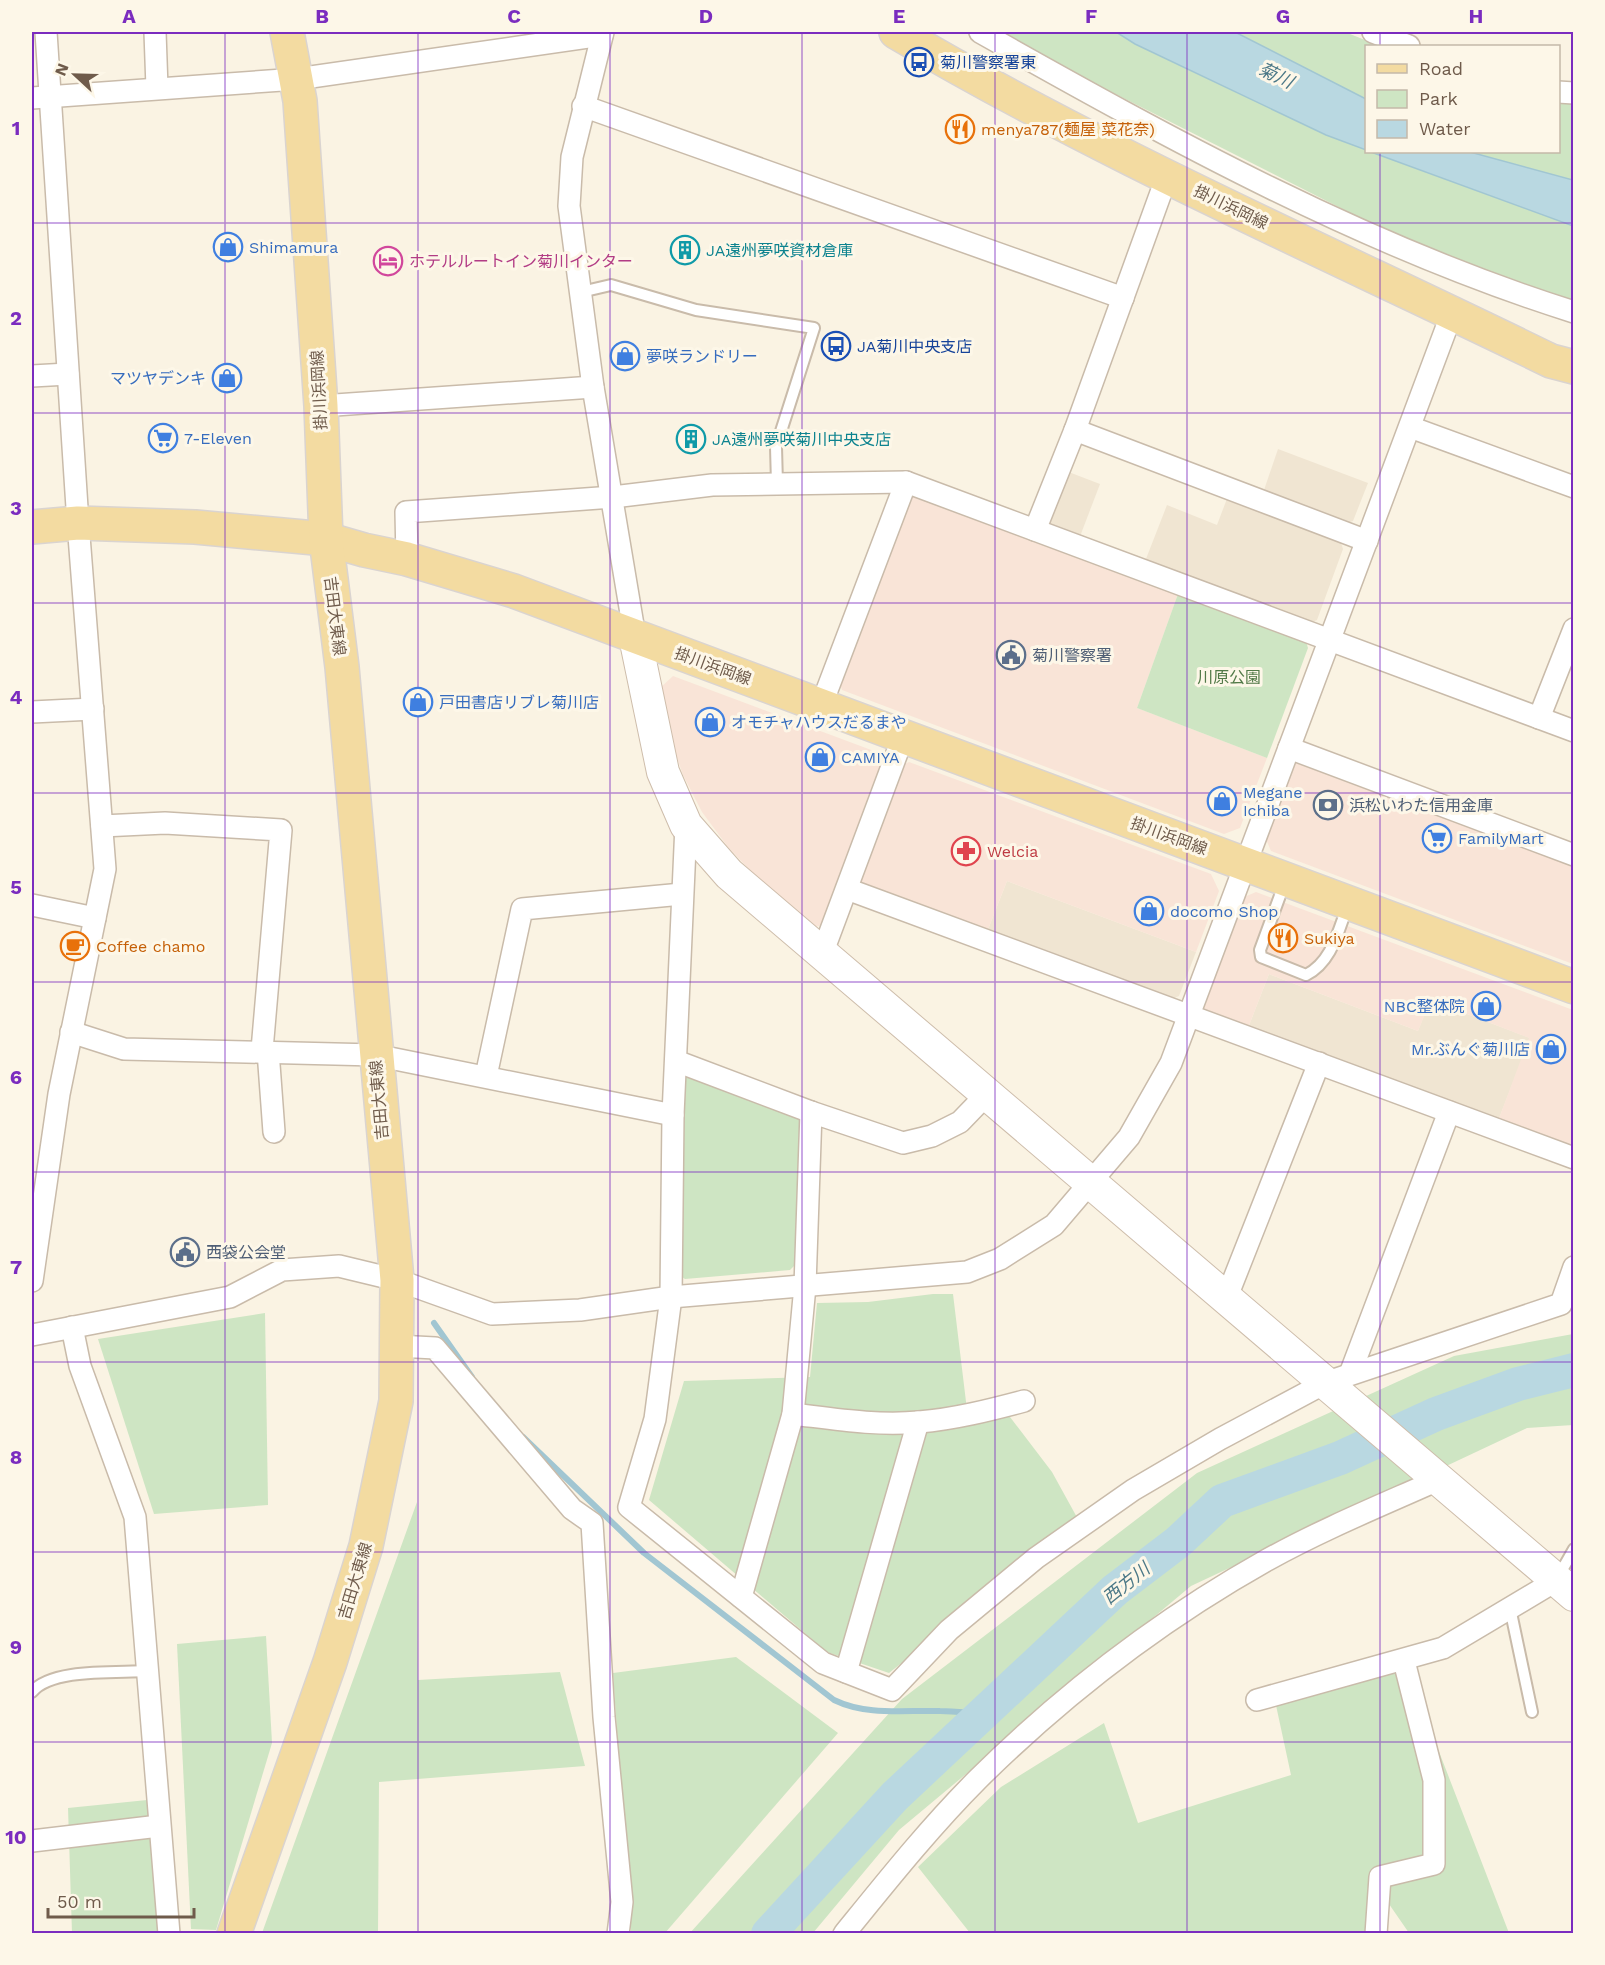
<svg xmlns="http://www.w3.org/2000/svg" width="1605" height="1965" font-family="'Work Sans','Noto Sans JP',sans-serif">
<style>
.residential{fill:#f0e5d2}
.commercial{fill:#f9e4d7}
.green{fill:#cee5c3}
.water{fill:#b9d8e1;stroke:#a1c6d2;stroke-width:1.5}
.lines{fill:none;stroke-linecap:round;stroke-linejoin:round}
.stream{stroke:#a1c6d2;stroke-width:6}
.river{stroke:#b9d8e1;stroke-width:34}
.lane-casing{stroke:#c9bbaa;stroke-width:14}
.street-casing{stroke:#c9bbaa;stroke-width:24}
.secondary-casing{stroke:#cebdab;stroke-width:34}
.primary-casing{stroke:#dad4d0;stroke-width:36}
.lane{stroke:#fff;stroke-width:10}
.street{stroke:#fff;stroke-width:21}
.secondary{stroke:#fff;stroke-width:32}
.primary{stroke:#f3dba1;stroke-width:33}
.grid{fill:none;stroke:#7b2cbf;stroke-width:1.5;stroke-opacity:0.55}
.labels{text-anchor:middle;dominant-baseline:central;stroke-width:6;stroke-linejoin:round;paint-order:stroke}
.transit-label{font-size:16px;fill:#164399;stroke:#fdf7e8;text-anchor:start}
.food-label{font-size:16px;fill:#c56008;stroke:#fdf7e8;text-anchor:start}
.street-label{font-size:16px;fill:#6f5b4b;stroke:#fdf7e8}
.shop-label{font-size:16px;fill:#366cbe;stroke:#fdf7e8;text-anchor:start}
.culture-label{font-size:16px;fill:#0d838f;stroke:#fdf7e8;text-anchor:start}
.hotel-label{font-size:16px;fill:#b23c85;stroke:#fdf7e8;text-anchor:start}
.service-label{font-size:16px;fill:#4e5e75;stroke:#fdf7e8;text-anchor:start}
.park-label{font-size:16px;fill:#527a48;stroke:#fdf7e8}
.health-label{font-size:16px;fill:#be3a42;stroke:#fdf7e8;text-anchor:start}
.water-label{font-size:18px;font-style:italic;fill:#4b7887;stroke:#fdf7e8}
.neatline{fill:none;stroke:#7b2cbf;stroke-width:2}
.grid-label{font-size:20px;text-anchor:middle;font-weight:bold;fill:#7b2cbf}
</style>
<rect width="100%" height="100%" fill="#faf3e3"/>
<g class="residential">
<polygon points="1278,449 1368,483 1353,521 1345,524 1263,493"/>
<polygon points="1066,471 1100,484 1079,539 1054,530 1048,520"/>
<polygon points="1228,496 1340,540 1343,549 1317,620 1308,624 1144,564 1167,505 1217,525"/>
<polygon points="1007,881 1196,952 1179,996 1169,1000 987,932"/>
<polygon points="1269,974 1418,1031 1430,1000 1530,1038 1498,1121 1248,1028"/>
</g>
<g class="commercial">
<polygon points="918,495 1178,594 1137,708 1267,758 1240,828 1224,834 842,690 839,681 909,497"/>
<polygon points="673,676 882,754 887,764 826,924 815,927 761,882 728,847 702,812 683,775 669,735 660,688"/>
<polygon points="1301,761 1573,863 1573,964 1271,851 1265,837 1292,765"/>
<polygon points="909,762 1211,874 1219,891 1196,952 1007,881 987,932 862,887 858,876 899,767"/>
<polygon points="1256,892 1573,1010 1573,1151 1498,1121 1529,1038 1431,1000 1418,1031 1269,974 1248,1028 1205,1012 1202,1004 1242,898"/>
</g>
<g class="green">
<polygon points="1000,32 1345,32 1380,46 1366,46 1366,152 1558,152 1559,100 1573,102 1573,304 1386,231 1054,63"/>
<polygon points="1178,594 1305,638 1308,648 1267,758 1137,708"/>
<polygon points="691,1073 797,1113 802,1120 796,1264 790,1270 685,1279 676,1273 683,1078"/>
<polygon points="933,1294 953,1294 967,1410 1010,1417 1052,1472 1079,1521 889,1673 827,1652 649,1500 684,1381 810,1377 817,1303 868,1302"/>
<polygon points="265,1313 268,1505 154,1514 98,1339"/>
<polygon points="1573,1334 1573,1425 1527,1428 1191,1586 899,1830 813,1933 689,1934 902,1699 1197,1473 1454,1356"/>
<polygon points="417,1502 418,1680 560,1672 585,1766 379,1782 378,1933 262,1933"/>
<polygon points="266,1636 272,1743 216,1930 191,1929 177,1644"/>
<polygon points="736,1657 838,1733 665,1933 631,1933 613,1673"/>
<polygon points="1404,1661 1509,1933 1409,1933 1380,1891 1376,1933 970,1933 918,1867 1001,1787 1104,1723 1138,1823 1291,1775 1274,1696"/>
<polygon points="157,1799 172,1933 72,1933 68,1808"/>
</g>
<g class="water">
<polygon points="1116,32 1235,32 1366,99 1366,150 1326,135 1135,44"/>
<polygon points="1371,152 1470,152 1573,180 1573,226"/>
</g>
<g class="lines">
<g class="stream">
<polyline points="434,1323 472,1377"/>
<path d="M523,1437L644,1553L834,1700C867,1716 904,1710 940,1711C954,1711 968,1713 982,1714"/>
</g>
<polyline class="river" points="768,1934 895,1796 1115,1590 1178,1542 1222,1501 1340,1458 1436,1414 1518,1384 1574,1370"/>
<g class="lane-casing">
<g id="lane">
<polyline points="581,292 611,285 696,310 814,328 776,447 777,484"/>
<path d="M1285,882L1260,950L1261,957L1306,975C1332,962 1338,931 1348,905"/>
<polyline points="1558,1577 1574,1549"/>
<polyline points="1510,1608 1532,1712"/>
<path d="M32,1692C51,1668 116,1673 147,1671"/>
</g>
</g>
<g class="street-casing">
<g id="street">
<polyline points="155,32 157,88"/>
<polyline points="603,32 572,157 569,206 593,387 635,637"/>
<path d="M980,32C1170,139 1364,246 1574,312"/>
<polyline points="1373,32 1409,46"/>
<polyline points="1558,92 1574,93"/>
<polyline points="32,98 297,79 602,35"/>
<polyline points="583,106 1123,298"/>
<polyline points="32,376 68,374"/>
<polyline points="321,406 593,387"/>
<polyline points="1410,427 1574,487"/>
<polyline points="1075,430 1367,541"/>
<polyline points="1035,530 1075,430 1167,176"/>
<polyline points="407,559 406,512 613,497 712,485 906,482 1574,731"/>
<polyline points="821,706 906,482"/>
<polyline points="32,712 93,709"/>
<polyline points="1539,718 1574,629"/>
<polyline points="1289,748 1574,855"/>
<polyline points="686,825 673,1115 671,1297 655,1419 629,1507 823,1663 892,1690 949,1630 1036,1558 1133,1490 1220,1439 1325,1383 1561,1304 1574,1267"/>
<polyline points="102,826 165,823 281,830 262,1050"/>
<polyline points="847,889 1574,1158"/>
<polyline points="32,905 95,918"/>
<polyline points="822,954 903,737"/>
<polyline points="71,1032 124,1049 375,1055 673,1115"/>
<polyline points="268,1051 274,1132"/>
<polyline points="676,1061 811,1112 903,1143 932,1136 960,1122 988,1093"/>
<polyline points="486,1076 522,909 682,894"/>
<polyline points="32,1281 59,1094 105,869 78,523 46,32"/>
<polyline points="1226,1299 1319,1063"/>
<polyline points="72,1327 80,1366 135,1517 169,1934"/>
<polyline points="32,1335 230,1297 282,1270 339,1266 397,1280 492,1314 580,1310 671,1297 967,1272 1000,1259 1054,1225 1129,1137 1171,1063 1452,313"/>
<polyline points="397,1346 435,1348 572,1509 592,1523 604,1717 622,1902 618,1934"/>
<polyline points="1350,1374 1449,1112"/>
<path d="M793,1414C835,1419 877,1426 919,1422C955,1419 990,1410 1024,1401"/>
<polyline points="741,1597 793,1414 805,1286 811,1112"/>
<polyline points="846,1672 918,1422"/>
<polyline points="1257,1700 1443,1648 1557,1580"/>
<polyline points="32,1841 159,1826"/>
<path d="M844,1934C887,1881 930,1827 978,1779C1064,1694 1162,1619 1267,1560C1323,1529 1382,1505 1440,1479"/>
<polyline points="1376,1934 1380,1877 1434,1864 1434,1780 1404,1661"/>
</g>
</g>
<g class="secondary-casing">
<polyline id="secondary" points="635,637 663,772 686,825 729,874 1574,1595"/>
</g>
<g class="primary-casing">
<g id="primary">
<path d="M896,32C1106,156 1332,254 1551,361L1574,367"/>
<polyline points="32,527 78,523 195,527 326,539 364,550 407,559 514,591 1574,987"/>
<polyline points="234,1934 330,1662 366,1546 396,1401 397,1280 342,667 326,539 321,406 300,101 287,32"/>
</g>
</g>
<use href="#lane" class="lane"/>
<use href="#street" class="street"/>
<use href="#secondary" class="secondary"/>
<use href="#primary" class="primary"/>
</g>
<path class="grid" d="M225,32V1934M418,32V1934M610,32V1934M802,32V1934M995,32V1934M1187,32V1934M1380,32V46M1380,152V1934M32,223H1574M32,413H1574M32,603H1574M32,793H1574M32,982H1574M32,1172H1574M32,1362H1574M32,1552H1574M32,1742H1574"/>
<defs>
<g id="bus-ring" transform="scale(1.5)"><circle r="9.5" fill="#fdf7e8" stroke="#1a4fb4" stroke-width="1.5"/><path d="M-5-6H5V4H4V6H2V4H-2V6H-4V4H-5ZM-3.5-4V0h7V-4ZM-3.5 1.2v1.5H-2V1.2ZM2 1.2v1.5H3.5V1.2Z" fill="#1a4fb4"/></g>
<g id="restaurant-ring" transform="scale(1.5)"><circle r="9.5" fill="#fdf7e8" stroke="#e8710a" stroke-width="1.5"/><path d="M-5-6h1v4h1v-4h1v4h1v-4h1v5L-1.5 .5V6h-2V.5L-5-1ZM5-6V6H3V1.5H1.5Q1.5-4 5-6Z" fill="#e8710a"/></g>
<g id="shop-ring" transform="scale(1.5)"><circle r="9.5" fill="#fdf7e8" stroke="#3f7fe0" stroke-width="1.5"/><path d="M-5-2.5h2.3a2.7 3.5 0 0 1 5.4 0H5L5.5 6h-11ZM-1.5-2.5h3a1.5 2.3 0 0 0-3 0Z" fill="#3f7fe0"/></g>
<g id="building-ring" transform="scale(1.5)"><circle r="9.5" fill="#fdf7e8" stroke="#0f9aa8" stroke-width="1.5"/><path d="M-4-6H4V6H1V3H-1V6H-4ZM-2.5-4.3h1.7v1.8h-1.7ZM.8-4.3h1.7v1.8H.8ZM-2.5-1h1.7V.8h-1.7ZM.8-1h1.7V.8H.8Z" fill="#0f9aa8"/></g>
<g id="hotel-ring" transform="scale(1.5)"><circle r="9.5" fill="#fdf7e8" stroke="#d1479c" stroke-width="1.5"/><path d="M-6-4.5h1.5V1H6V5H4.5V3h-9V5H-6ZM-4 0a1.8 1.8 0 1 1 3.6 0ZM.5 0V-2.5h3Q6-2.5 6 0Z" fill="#d1479c"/></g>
<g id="supermarket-ring" transform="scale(1.5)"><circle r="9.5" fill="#fdf7e8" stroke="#3f7fe0" stroke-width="1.5"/><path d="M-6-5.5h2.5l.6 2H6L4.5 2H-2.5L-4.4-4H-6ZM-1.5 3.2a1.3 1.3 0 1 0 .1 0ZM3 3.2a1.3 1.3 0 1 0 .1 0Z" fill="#3f7fe0"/></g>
<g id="civic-ring" transform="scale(1.5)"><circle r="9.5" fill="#fdf7e8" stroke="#5c6f8a" stroke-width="1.5"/><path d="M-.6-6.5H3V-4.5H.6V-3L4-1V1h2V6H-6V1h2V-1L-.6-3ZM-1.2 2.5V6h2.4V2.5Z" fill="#5c6f8a"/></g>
<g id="bank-ring" transform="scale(1.5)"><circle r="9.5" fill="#fdf7e8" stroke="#5c6f8a" stroke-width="1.5"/><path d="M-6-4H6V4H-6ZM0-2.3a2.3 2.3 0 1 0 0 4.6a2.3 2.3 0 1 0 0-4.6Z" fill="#5c6f8a"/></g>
<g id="pharmacy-ring" transform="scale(1.5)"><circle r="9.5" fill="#fdf7e8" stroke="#e0444e" stroke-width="1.5"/><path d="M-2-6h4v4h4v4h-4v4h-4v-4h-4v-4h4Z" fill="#e0444e"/></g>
<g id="cafe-ring" transform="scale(1.5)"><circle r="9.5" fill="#fdf7e8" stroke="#e8710a" stroke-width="1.5"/><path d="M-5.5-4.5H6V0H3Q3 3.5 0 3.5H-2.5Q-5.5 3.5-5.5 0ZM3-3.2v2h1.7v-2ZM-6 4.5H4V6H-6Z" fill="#e8710a"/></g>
</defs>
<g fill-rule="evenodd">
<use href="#bus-ring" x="919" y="62"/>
<use href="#restaurant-ring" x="960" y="129"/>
<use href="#shop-ring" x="228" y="247"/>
<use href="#building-ring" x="685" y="250"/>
<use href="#hotel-ring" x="388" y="261"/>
<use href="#bus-ring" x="836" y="346"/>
<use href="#shop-ring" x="625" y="356"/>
<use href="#shop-ring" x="227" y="378"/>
<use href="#supermarket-ring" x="163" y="438"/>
<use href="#building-ring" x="691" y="439"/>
<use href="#civic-ring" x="1011" y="655"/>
<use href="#shop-ring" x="418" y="702"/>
<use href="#shop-ring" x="710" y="722"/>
<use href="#shop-ring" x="820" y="757"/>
<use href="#shop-ring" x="1222" y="801"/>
<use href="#bank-ring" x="1328" y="805"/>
<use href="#supermarket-ring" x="1437" y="838"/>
<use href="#pharmacy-ring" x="966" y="851"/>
<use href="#shop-ring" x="1149" y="911"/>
<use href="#restaurant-ring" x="1283" y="938"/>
<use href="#cafe-ring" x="75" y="946"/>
<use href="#shop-ring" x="1486" y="1006"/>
<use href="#shop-ring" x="1551" y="1049"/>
<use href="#civic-ring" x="185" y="1252"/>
</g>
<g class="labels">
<g class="transit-label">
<text x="940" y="62">菊川警察署東</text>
<text x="857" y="346">JA菊川中央支店</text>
</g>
<g class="food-label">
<text x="981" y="129">menya787(麺屋 菜花奈)</text>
<text x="1304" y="938">Sukiya</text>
<text x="96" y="946">Coffee chamo</text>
</g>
<g class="street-label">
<text transform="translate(1231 207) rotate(26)">掛川浜岡線</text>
<text transform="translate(319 390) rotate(-93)">掛川浜岡線</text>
<text transform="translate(335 616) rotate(83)">吉田大東線</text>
<text transform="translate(713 666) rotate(20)">掛川浜岡線</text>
<text transform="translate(1169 836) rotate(20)">掛川浜岡線</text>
<text transform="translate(379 1100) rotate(-95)">吉田大東線</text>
<text transform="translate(355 1581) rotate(-73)">吉田大東線</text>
</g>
<g class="shop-label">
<text x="249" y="247">Shimamura</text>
<text x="646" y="356">夢咲ランドリー</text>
<text x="206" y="378" text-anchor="end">マツヤデンキ</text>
<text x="184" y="438">7-Eleven</text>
<text x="439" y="702">戸田書店リブレ菊川店</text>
<text x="731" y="722">オモチャハウスだるまや</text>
<text x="841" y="757">CAMIYA</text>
<text x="1243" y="792">Megane<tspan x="1243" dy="18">Ichiba</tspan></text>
<text x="1458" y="838">FamilyMart</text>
<text x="1170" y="911">docomo Shop</text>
<text x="1465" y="1006" text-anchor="end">NBC整体院</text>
<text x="1530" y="1049" text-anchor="end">Mr.ぶんぐ菊川店</text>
</g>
<g class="culture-label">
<text x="706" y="250">JA遠州夢咲資材倉庫</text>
<text x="712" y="439">JA遠州夢咲菊川中央支店</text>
</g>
<g class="hotel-label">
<text x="409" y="261">ホテルルートイン菊川インター</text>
</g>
<g class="service-label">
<text x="1032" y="655">菊川警察署</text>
<text x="1349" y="805">浜松いわた信用金庫</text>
<text x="206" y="1252">西袋公会堂</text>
</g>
<g class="park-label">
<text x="1229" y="677">川原公園</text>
</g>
<g class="health-label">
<text x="987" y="851">Welcia</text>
</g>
<g class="water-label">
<text transform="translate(1276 75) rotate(26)">菊川</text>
<text transform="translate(1126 1583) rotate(-39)">西方川</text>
</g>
</g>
<rect width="1605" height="1965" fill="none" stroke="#fdf7e8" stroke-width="66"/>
<rect x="1365" y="45" width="195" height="108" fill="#fdf7e8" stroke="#c4b9a9" stroke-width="1.5"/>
<rect x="1377" y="64" width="30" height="9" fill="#f3dba1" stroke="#c4b9a9" stroke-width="1.5"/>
<text x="1419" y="75" font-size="18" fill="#6f5b4b">Road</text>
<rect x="1377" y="90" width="30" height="18" fill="#cee5c3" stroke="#c4b9a9" stroke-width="1.5"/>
<text x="1419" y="105" font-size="18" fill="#6f5b4b">Park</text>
<rect x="1377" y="120" width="30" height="18" fill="#b9d8e1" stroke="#c4b9a9" stroke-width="1.5"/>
<text x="1419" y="135" font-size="18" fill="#6f5b4b">Water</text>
<g transform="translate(75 75) rotate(292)" stroke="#fdf7e8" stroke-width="4.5" paint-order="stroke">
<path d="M0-4.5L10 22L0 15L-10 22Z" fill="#6f5b4b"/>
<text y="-9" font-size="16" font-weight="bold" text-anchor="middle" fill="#6f5b4b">N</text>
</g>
<path d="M48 1908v9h146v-9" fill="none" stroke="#6f5b4b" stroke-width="3"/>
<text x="57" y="1908" font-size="18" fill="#6f5b4b" stroke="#fdf7e8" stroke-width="4.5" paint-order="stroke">50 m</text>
<rect x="33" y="33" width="1539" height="1899" class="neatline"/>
<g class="grid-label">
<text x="129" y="23">A</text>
<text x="322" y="23">B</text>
<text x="514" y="23">C</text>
<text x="706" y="23">D</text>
<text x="899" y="23">E</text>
<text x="1091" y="23">F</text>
<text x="1283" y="23">G</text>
<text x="1476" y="23">H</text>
<text x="16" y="135">1</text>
<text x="16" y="325">2</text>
<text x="16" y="515">3</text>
<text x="16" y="704">4</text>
<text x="16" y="894">5</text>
<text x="16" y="1084">6</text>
<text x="16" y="1274">7</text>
<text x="16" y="1464">8</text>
<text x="16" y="1654">9</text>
<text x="16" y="1844">10</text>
</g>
</svg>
